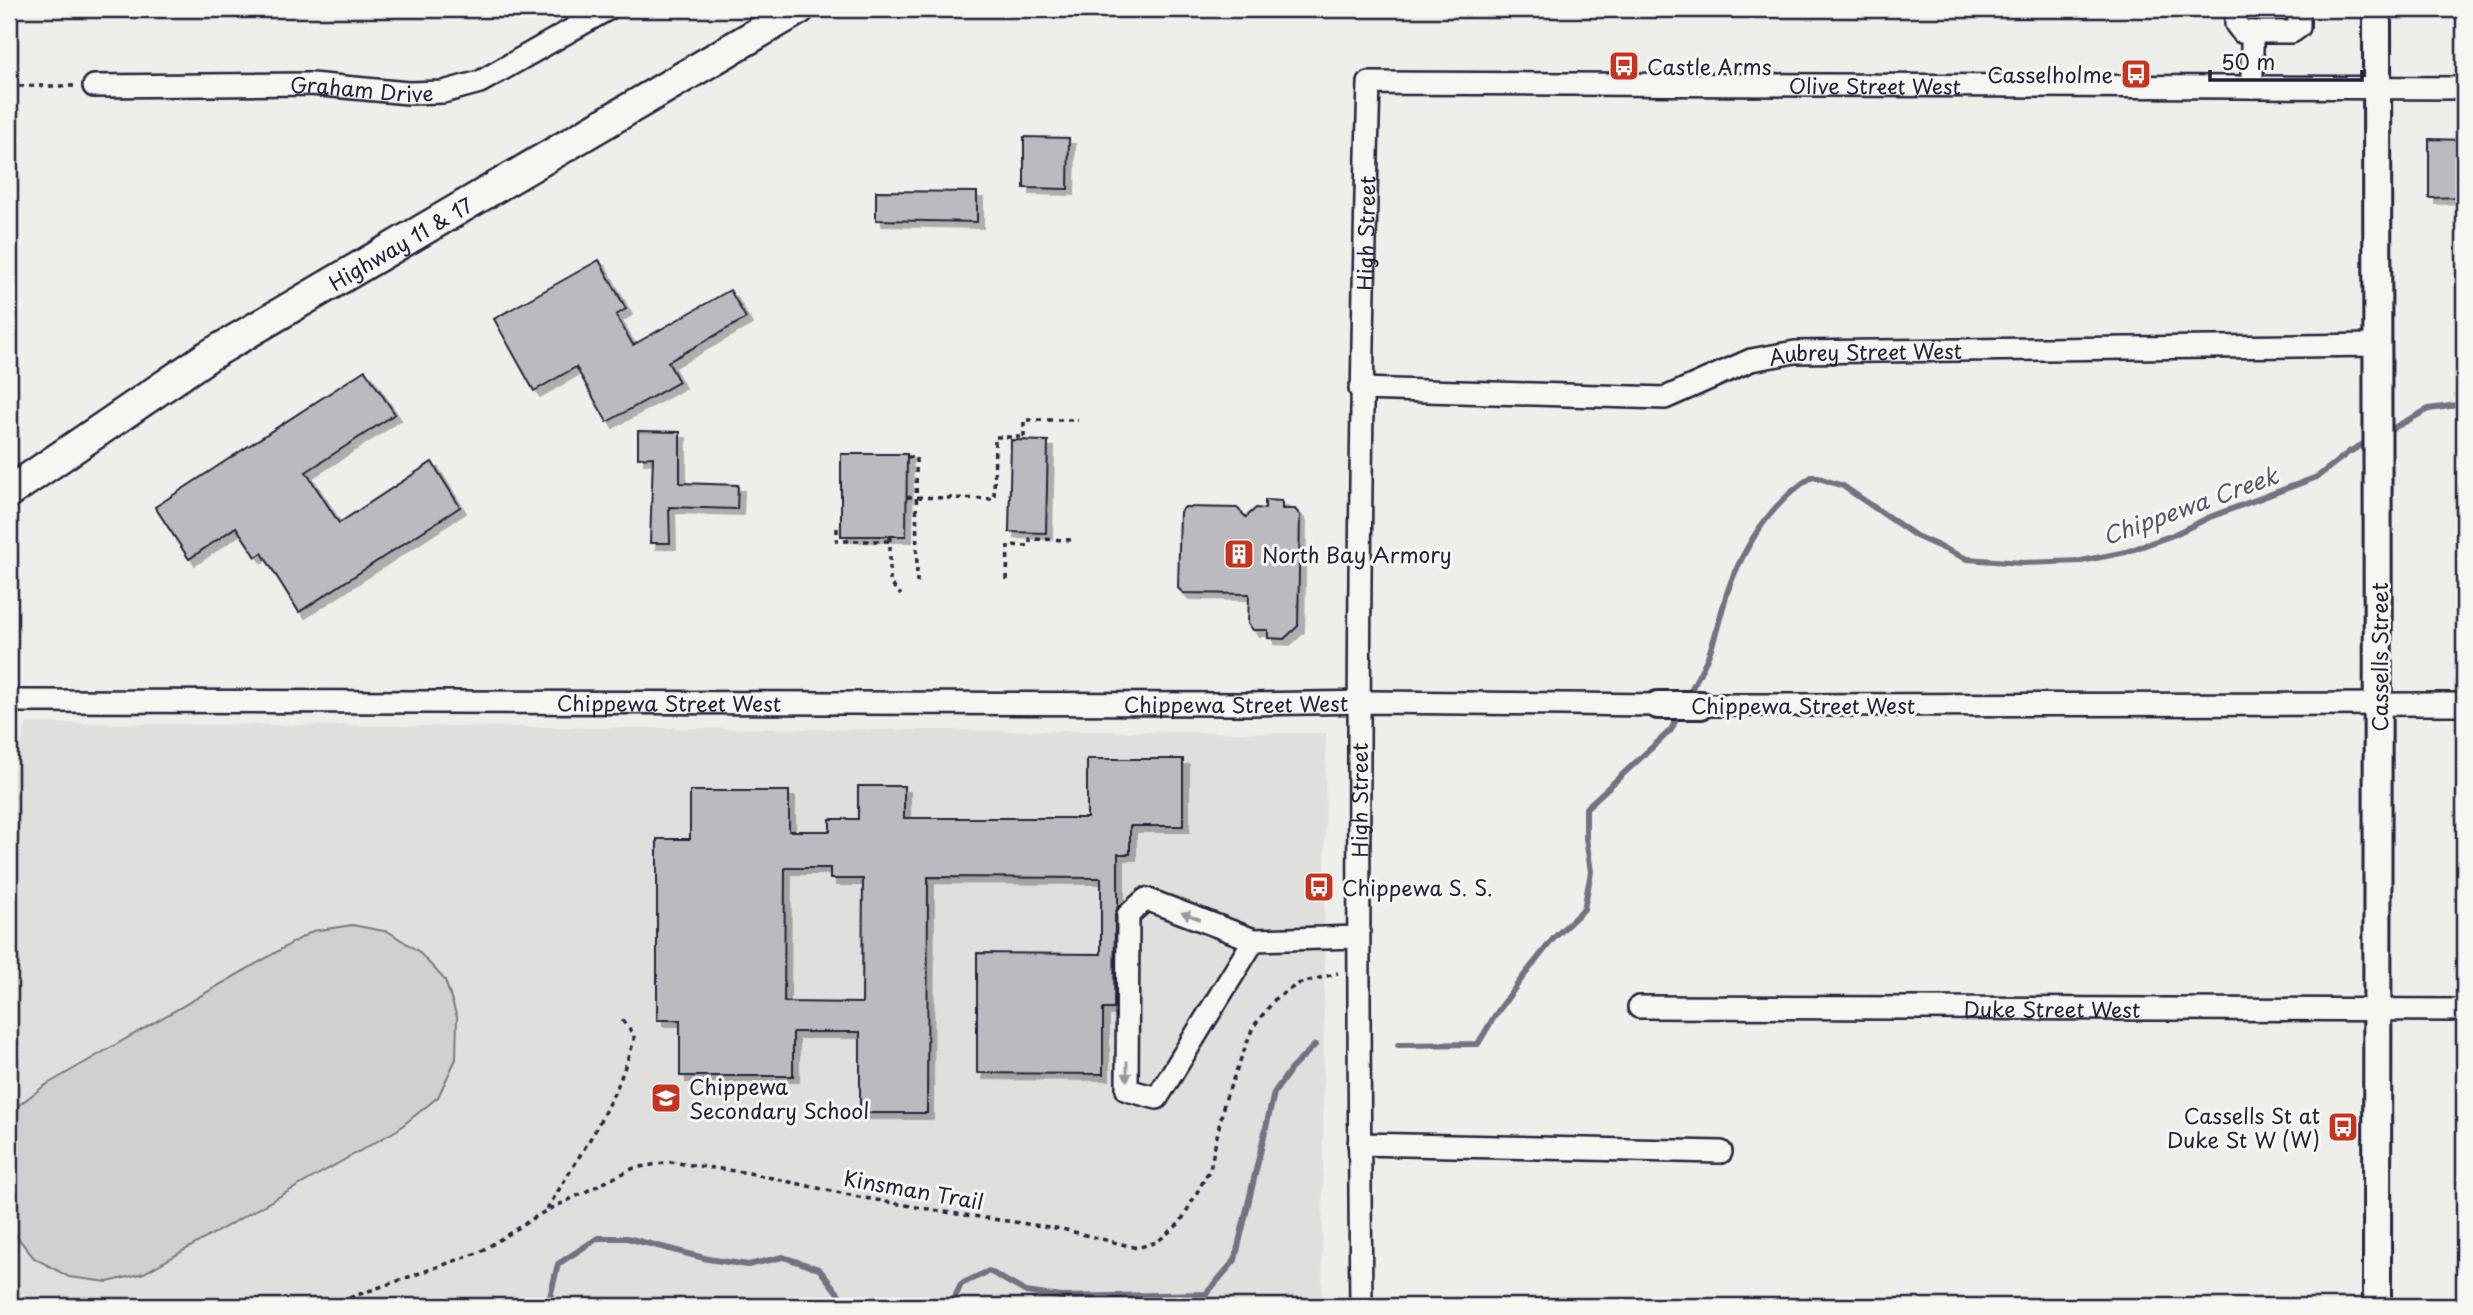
<svg xmlns="http://www.w3.org/2000/svg" width="2473" height="1315" font-family="'Playpen Sans',sans-serif">
<style>
.built{fill:#dfdfde}
.green{fill:#d0d0d1;stroke:#797986;stroke-width:2}
.lines{fill:none;stroke-linecap:round;stroke-linejoin:round}
.stream{stroke:#727281;stroke-width:6}
.building{fill:#bbbbbf;stroke:#22223b;stroke-width:2;fill-rule:evenodd;filter:url(#shadow)}
.minor-casing{stroke:#22223b;stroke-width:26}
.major-casing{stroke:#22223b;stroke-width:32}
.highway-casing{stroke:#22223b;stroke-width:35}
.path{stroke:#22223b;stroke-width:3.5;stroke-dasharray:5 5;stroke-linecap:butt}
.minor{stroke:#f6f6f2;stroke-width:21}
.major{stroke:#f6f6f2;stroke-width:26}
.highway{stroke:#f6f6f2;stroke-width:30}
.oneway{fill:#9797a0}
.labels{text-anchor:middle;dominant-baseline:central;stroke-width:6;stroke-linejoin:round;paint-order:stroke}
.poi-label{font-size:21px;fill:#22223b;stroke:#f6f6f2;text-anchor:start}
.street-label{font-size:21px;fill:#22223b;stroke:#f6f6f2}
.water-label{font-size:23px;font-style:italic;fill:#575769;stroke:#f6f6f2}
</style>
<defs>
<filter id="shadow"><feDropShadow dx="6" dy="6" stdDeviation="0" flood-color="#0004"/></filter>
</defs>
<rect width="100%" height="100%" fill="#eeeeeb"/>
<filter id="ink" filterUnits="userSpaceOnUse"><feTurbulence type="fractalNoise" baseFrequency=".0143" numOctaves="2"/><feDisplacementMap in="SourceGraphic" scale="14" xChannelSelector="R" yChannelSelector="G"/><feConvolveMatrix kernelMatrix="1 2 1 2 8 2 1 2 1" color-interpolation-filters="sRGB"/></filter>
<g filter="url(#ink)">
<polygon class="built" points="27,723 1326,733 1322,1306 9,1306 9,787"/>
<polygon class="green" points="352,925 389,932 418,951 445,980 457,1017 456,1059 438,1097 397,1130 144,1273 108,1282 69,1277 34,1258 9,1227 9,1120 19,1105 44,1086 313,931"/>
<g class="lines">
<g class="stream">
<polyline points="2384,433 2429,409 2464,404"/>
<path d="M1687,698C1694,683 1703,669 1709,654C1718,631 1722,605 1731,582C1748,540 1775,500 1813,476L1843,486L1916,536L1967,559L2022,563L2081,561L2126,552L2173,535L2210,517L2317,477L2349,452L2371,440"/>
<polyline points="1398,1045 1478,1044 1494,1017 1522,978 1553,939 1584,909 1591,872 1586,838 1586,808 1671,730 1680,711"/>
<polyline points="535,1306 550,1297 558,1264 598,1238 627,1238 708,1259 748,1265 783,1257 819,1269 848,1306"/>
<polyline points="951,1306 961,1284 989,1271 1026,1292 1061,1297 1206,1294 1235,1260 1274,1093 1291,1069 1315,1045"/>
</g>
</g>
<g class="building">
<polygon points="1024,137 1069,138 1068,189 1024,188"/>
<polygon points="2429,139 2464,140 2464,197 2429,198"/>
<polygon points="876,191 977,192 977,222 876,220"/>
<polygon points="599,260 626,309 616,315 633,345 730,290 746,318 668,362 679,382 607,422 576,367 534,391 494,319"/>
<polygon points="365,370 395,414 306,472 339,523 432,462 460,507 299,612 262,553 256,557 236,527 189,559 155,507"/>
<polygon points="638,431 680,432 680,483 738,485 737,509 669,507 670,543 650,543 653,457 638,458"/>
<polygon points="1011,440 1048,441 1046,533 1009,532"/>
<polygon points="841,454 907,454 906,536 841,536"/>
<polygon points="1265,500 1282,501 1282,509 1295,509 1300,515 1298,626 1284,639 1268,638 1268,630 1253,630 1248,624 1249,594 1183,593 1178,588 1180,512 1185,507 1237,508 1246,517 1256,508 1265,509"/>
<path d="M1087,759H1183V826H1130V854H1118V906L1115,915L1114,1009H1103V1074L977,1073V953L1101,954V878L928,877L927,1113H860V1032H793V1076H680V1020H657V839H690V791H789V831H830V819H858V786H904V818H1087ZM785,868H830V879H863L862,1003L784,1002Z"/>
</g>
<g class="lines">
<g class="minor-casing">
<g id="minor">
<polyline points="2236,9 2236,24 2242,32 2292,32 2299,27 2299,9"/>
<polyline points="2252,32 2252,87"/>
<path id="s1" d="M94,86L311,84L408,93L443,92L480,82L608,9"/>
<path id="s2" d="M1360,389L1665,398L1751,360L1795,352L2379,345"/>
<path id="s3" d="M9,701L1249,704L1374,702L1658,705"/>
<polyline points="1701,705 2464,704"/>
<polyline points="1254,940 1157,1098 1127,1090 1128,915 1146,899 1254,940 1358,937"/>
<path id="s4" d="M1639,1007L2464,1010"/>
<polyline points="1359,1144 1721,1152"/>
<path id="s5" d="M1361,1306C1357,898 1357,491 1369,83L2464,88"/>
</g>
</g>
<g class="major-casing">
<g id="major">
<polyline points="1658,705 1701,705"/>
<path d="M2377,1306C2379,874 2377,441 2377,9"/>
</g>
</g>
<g class="highway-casing">
<g id="highway">
<path id="s6" d="M9,492L208,356L799,9"/>
</g>
</g>
<g class="path">
<polyline points="9,86 74,86"/>
<polyline points="1024,437 1024,420 1078,420"/>
<polyline points="907,457 916,457 917,583"/>
<polyline points="907,497 994,499 995,437 1024,437 1024,440"/>
<polyline points="837,528 837,541 890,541"/>
<polyline points="890,536 890,583 901,595"/>
<polyline points="1007,580 1008,545 1030,546 1030,539 1075,540"/>
<polyline points="547,1209 595,1131 619,1083 634,1041 634,1034 621,1019"/>
<polyline points="331,1306 343,1300 480,1252 540,1214 634,1168 670,1162 749,1173 859,1197 951,1213 1062,1229 1137,1248 1157,1242 1180,1223 1210,1169 1224,1103 1253,1027 1276,998 1298,984 1338,973"/>
</g>
<use href="#minor" class="minor"/>
<use href="#major" class="major"/>
<use href="#highway" class="highway"/>
</g>
<defs><path id="oneway-solid" d="M-6-.8H1V-3.2L6.5 0L1 3.2V.8H-6Z" transform="scale(1.75)"/></defs>
<g class="oneway">
<use href="#oneway-solid" transform="translate(1191 916) rotate(-160)"/>
<use href="#oneway-solid" transform="translate(1127 1071) rotate(90)"/>
</g>
</g>
<defs>
<g id="bus-square" transform="scale(1.575)"><rect x="-9" y="-9" width="18" height="18" rx="4" fill="#c8321e" stroke="#f6f6f2"/><path d="M-5-6H5V4H4V6H2V4H-2V6H-4V4H-5ZM-3.5-4V0h7V-4ZM-3.5 1.2v1.5H-2V1.2ZM2 1.2v1.5H3.5V1.2Z" fill="#fff"/></g>
<g id="building-square" transform="scale(1.575)"><rect x="-9" y="-9" width="18" height="18" rx="4" fill="#c8321e" stroke="#f6f6f2"/><path d="M-4-6H4V6H1V3H-1V6H-4ZM-2.5-4.3h1.7v1.8h-1.7ZM.8-4.3h1.7v1.8H.8ZM-2.5-1h1.7V.8h-1.7ZM.8-1h1.7V.8H.8Z" fill="#fff"/></g>
<g id="school-square" transform="scale(1.575)"><rect x="-9" y="-9" width="18" height="18" rx="4" fill="#c8321e" stroke="#f6f6f2"/><path d="M0-5L7-2L0 1L-7-2ZM-4 1L0 2.5L4 1V4Q0 6-4 4Z" fill="#fff"/></g>
</defs>
<g fill-rule="evenodd">
<use href="#bus-square" x="1624" y="66"/>
<use href="#bus-square" x="2136" y="74"/>
<use href="#building-square" x="1239" y="554"/>
<use href="#bus-square" x="1319" y="887"/>
<use href="#school-square" x="666" y="1098"/>
<use href="#bus-square" x="2343" y="1127"/>
</g>
<g class="labels">
<g class="poi-label">
<text x="1647" y="66">Castle Arms</text>
<text x="2113" y="74" text-anchor="end">Casselholme</text>
<text x="1262" y="554">North Bay Armory</text>
<text x="1342" y="887">Chippewa S. S.</text>
<text x="689" y="1086">Chippewa<tspan x="689" dy="24">Secondary School</tspan></text>
<text x="2320" y="1115" text-anchor="end">Cassells St at<tspan x="2320" dy="24">Duke St W (W)</tspan></text>
</g>
<g class="street-label">
<text stroke="none"><textPath href="#s5" startOffset="1729">Olive Street West</textPath></text>
<text stroke="none"><textPath href="#s1" startOffset="268">Graham Drive</textPath></text>
<text stroke="none"><textPath href="#s5" startOffset="1073">High Street</textPath></text>
<text stroke="none"><textPath href="#s6" startOffset="464">Highway 11 &amp; 17</textPath></text>
<text stroke="none"><textPath href="#s2" startOffset="514">Aubrey Street West</textPath></text>
<text transform="translate(2379 657) rotate(-90)">Cassells Street</text>
<text stroke="none"><textPath href="#s3" startOffset="660">Chippewa Street West</textPath></text>
<text stroke="none"><textPath href="#s3" startOffset="1227">Chippewa Street West</textPath></text>
<text x="1803" y="705">Chippewa Street West</text>
<text stroke="none"><textPath href="#s5" startOffset="506">High Street</textPath></text>
<text stroke="none"><textPath href="#s4" startOffset="413">Duke Street West</textPath></text>
<text transform="translate(914 1189) rotate(10)">Kinsman Trail</text>
</g>
<g class="water-label">
<text transform="translate(2190 505) rotate(-20)">Chippewa Creek</text>
</g>
</g>
<rect width="2473" height="1315" fill="none" stroke="#f6f6f2" stroke-width="35"/>
<rect x="18" y="18" width="2438" height="1280" fill="none" stroke="#22223b" stroke-width="2.5" filter="url(#ink)"/>
<path d="M2210 70v10h152v-10" fill="none" stroke="#22223b" stroke-width="3.5"/>
<text x="2221" y="70" font-size="21" fill="#22223b" stroke="#f6f6f2" stroke-width="5" paint-order="stroke">50 m</text>
</svg>
